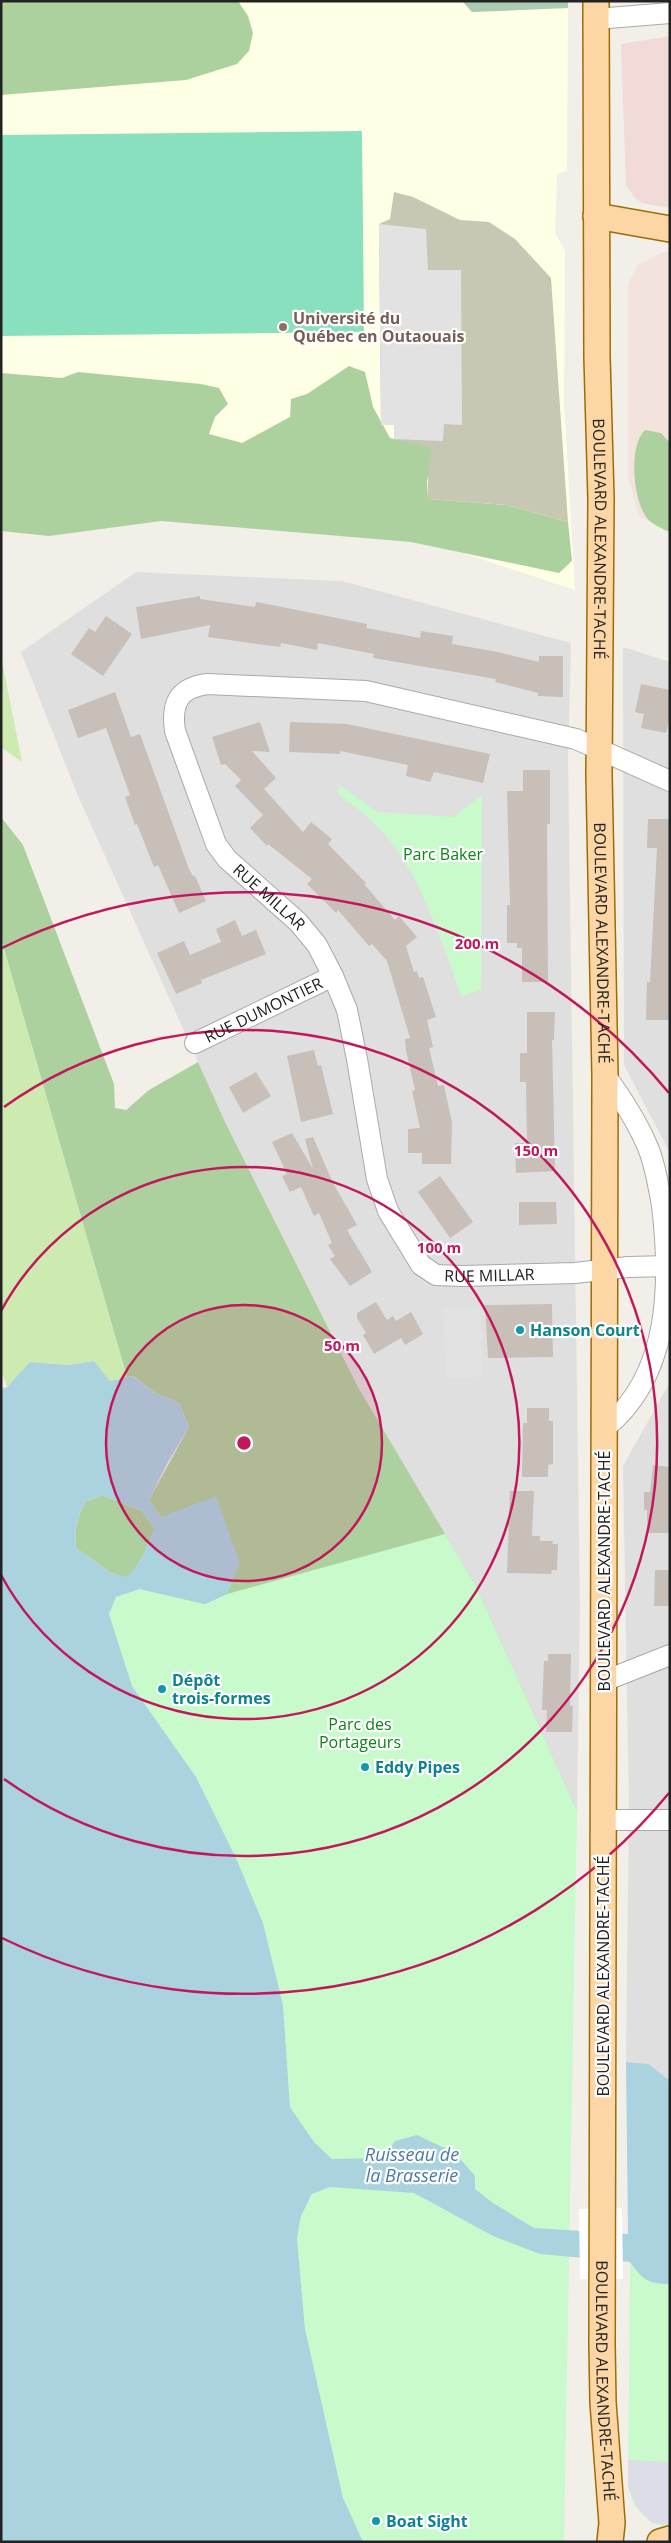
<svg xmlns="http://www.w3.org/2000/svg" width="671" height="2543" font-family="'Open Sans',sans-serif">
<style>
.residential{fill:#e0dfdf}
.commercial{fill:#f2dad9}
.education{fill:#ffffe5}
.military{fill:#f3e3dd}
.construction{fill:#c7c7b4}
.grass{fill:#cdebb0}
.forest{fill:#add19e}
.cemetery{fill:#aacbaf}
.park{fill:#c8facc}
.pitch{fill:#88e0be}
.parking{fill:#e2e2e2}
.plaza{fill:#dddde8}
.water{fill:#aad3df;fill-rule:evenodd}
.pier{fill:#fff}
.building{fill:#c7bfb8}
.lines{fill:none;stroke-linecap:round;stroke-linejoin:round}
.minor-casing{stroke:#a9a9a9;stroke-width:22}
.major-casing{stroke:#a06b00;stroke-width:28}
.minor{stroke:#fff;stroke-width:20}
.major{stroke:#fcd6a4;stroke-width:25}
.ring{fill:none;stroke:#c2185b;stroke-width:2.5}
.education-dot{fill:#8d6e63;stroke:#fff;stroke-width:2}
.culture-dot{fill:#0f9aa8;stroke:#fff;stroke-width:2}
.labels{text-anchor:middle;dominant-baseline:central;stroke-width:4.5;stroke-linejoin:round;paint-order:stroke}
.education-label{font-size:16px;font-weight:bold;fill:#785e54;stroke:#fff;text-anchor:start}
.street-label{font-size:16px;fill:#222;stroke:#fff}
.park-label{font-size:16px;fill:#0c8416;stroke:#fff}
.culture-label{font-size:16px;font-weight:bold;fill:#0d838f;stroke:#fff;text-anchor:start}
.water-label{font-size:18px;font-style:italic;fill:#4a7aab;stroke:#fff}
.centre{fill:#c2185b;stroke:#fff;stroke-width:2.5}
.ring-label{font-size:15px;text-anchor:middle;font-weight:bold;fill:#c2185b;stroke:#fff;stroke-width:4.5;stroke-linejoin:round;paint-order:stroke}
</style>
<rect width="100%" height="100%" fill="#f2efe9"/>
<g class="residential">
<polygon points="136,572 342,581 571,643 568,759 580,1606 577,1811 476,1586 358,1387 226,1124 78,796 21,652"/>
<polygon points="623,647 670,662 670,1153 624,1065"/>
<polygon points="670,1382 670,2081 649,2064 626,2062 629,1806 623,1466"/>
</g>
<polygon class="commercial" points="670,36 670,208 642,203 635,198 626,185 621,44"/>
<polygon class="education" points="1,1 462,1 472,12 568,8 567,170 557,175 555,233 565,251 564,402 575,590 409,535 139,512 1,525"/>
<polygon class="military" points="663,252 670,252 670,533 639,516 628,477 628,284 638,265"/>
<polygon class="construction" points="394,192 413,197 460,220 489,222 515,239 551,278 568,522 507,505 428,499 428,478 404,442 394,439 394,425 381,425 379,224 390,219"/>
<g class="grass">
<polygon points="1,656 22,762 1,747"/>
<polygon points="1,938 127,1377 110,1381 94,1361 69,1365 30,1362 7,1387 1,1370"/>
</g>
<g class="forest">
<polygon points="1,1 238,1 248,16 253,33 249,51 237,64 186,80 1,95"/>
<polygon points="349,366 365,372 373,407 390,438 432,448 427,482 428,499 507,505 568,522 572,561 559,573 411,542 161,521 49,536 1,531 1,373 62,378 78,372 201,384 219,388 228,404 215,417 209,434 242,443 290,417 291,399 307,394"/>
<path d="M645,430L661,433L670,443V532C663,529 651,524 647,518C633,500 628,446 645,430Z"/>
<polygon points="1,817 23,845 114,1084 115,1108 126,1110 149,1090 198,1062 226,1124 358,1387 476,1586 577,1811 140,1589 161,1517 149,1500 189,1427 179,1403 154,1392 133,1376 127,1377 1,938"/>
<path d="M102,1495L142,1511L155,1529L141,1560L128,1578L111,1573L76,1548C74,1530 77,1518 85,1502Z"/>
</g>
<polygon class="cemetery" points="462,1 568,1 568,8 472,12"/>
<g class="park">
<path d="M341,786L377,812L453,817L482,795L481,989L462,997C439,937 420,866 372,821C361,810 348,802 336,792Z"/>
<polygon points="445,1534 476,1586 577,1811 564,2542 360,2540 343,2498 305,2329 297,2238 301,2216 332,2159 314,2142 290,2107 283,2005 263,1923 236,1858 196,1777 132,1686 109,1614 116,1597 140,1589 205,1604 227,1594"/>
<path d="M630,2262C643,2280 648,2284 670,2284V2526C647,2528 632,2506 628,2486Z"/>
</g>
<polygon class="pitch" points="362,131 364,332 1,336 1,135"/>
<g class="parking">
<polygon points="379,224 426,229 428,270 461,270 462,425 444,424 443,441 394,439 394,425 381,425"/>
<polygon points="480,1307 483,1377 446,1379 443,1308"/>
</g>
<polygon class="plaza" points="628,2460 670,2462 670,2526 651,2522 636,2507 628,2486"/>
<path class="water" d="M94,1361L110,1381L132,1376L154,1392L179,1403L189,1427L168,1462L149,1500L161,1517L216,1496L240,1563L227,1594L205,1604L140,1589L116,1597L109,1614L132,1686L196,1777L236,1858L263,1923L283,2005L290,2107L314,2142L332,2159L384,2158L395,2141L417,2135L455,2153L475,2176V2189L493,2203L534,2228L628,2234L626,2062L649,2064L670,2081V2284C648,2284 643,2280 630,2262L540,2254L493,2236L414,2193L330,2187L312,2194L301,2216L297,2238L305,2329L343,2498L363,2542H1V1389L7,1387L30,1362L69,1365ZM102,1495L142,1511L155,1529L141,1560L128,1577L111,1573L76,1548C74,1530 77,1518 85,1502Z"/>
<polygon class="pier" points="622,2208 623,2279 580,2279 579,2209"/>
<g class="building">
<polygon points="200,596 200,599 255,607 256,602 272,605 367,624 366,628 420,638 421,631 453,636 452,644 498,652 539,662 539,656 563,656 563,697 538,696 538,693 495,682 496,679 373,658 374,654 318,643 317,650 281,643 280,647 208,637 210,625 141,639 136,607"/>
<polygon points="106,616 132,634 103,676 71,654 89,628 95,632"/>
<polygon points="641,684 670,690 670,717 666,733 641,728 644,714 635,712"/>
<polygon points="115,692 131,737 140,734 189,869 193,876 195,876 206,901 179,913 158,865 154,867 137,824 135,825 125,797 130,795 106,728 78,738 68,710"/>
<polygon points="260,722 270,752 252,751 276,778 264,789 303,832 311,822 332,839 328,844 366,883 364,884 395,920 399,916 417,937 406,946 414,972 417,971 419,978 423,977 436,1017 427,1020 433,1047 429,1048 438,1086 444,1085 452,1123 451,1164 422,1164 422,1153 408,1153 408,1129 420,1128 412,1091 415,1090 406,1050 405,1039 410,1038 387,961 372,944 369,946 338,910 336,913 307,884 312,879 268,844 267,846 250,828 263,815 235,786 241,780 225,764 221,765 212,737"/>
<polygon points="290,722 347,724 490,754 483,783 434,772 430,782 406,776 408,765 340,751 340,754 289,752"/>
<polygon points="523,770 550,770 550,824 547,824 548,982 522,982 522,948 517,948 517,943 507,943 507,905 510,905 507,791 523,791"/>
<polygon points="648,819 670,819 670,1020 646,1020 647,982 650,982 657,848 647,848"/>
<polygon points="235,920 242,936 256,930 266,954 201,980 202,983 176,994 157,953 184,941 190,955 221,942 216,929"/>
<polygon points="527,1012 555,1012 554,1040 552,1040 555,1171 516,1173 515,1143 527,1143 526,1082 520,1082 520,1053 527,1053"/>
<polygon points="314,1050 318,1066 321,1065 333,1114 301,1122 287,1056"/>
<polygon points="256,1072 271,1096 243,1113 229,1087"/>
<polygon points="292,1133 313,1169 305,1139 313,1137 333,1183 357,1225 347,1230 372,1272 350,1286 330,1259 335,1256 328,1245 332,1243 319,1213 314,1216 301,1187 290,1192 282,1176 287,1174 272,1142"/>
<polygon points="440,1176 473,1222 450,1238 418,1192"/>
<polygon points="519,1202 556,1202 557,1224 519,1225"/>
<polygon points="376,1302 387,1320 393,1316 396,1321 411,1312 423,1334 405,1345 401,1338 374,1354 363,1335 366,1333 357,1318 357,1313"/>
<polygon points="552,1304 553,1357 488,1358 485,1305"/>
<polygon points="527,1408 549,1408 549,1421 553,1421 553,1464 548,1465 548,1477 522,1477 523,1423 527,1423"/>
<polygon points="653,1465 670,1467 670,1533 647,1533 647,1510 644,1510 644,1492 650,1492"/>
<polygon points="510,1491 534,1491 532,1536 540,1536 540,1541 553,1541 552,1544 558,1544 557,1570 552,1570 551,1574 507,1573"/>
<polygon points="655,1570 670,1570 670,1606 654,1606"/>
<polygon points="548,1654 571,1654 570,1706 573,1706 572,1732 546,1732 547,1710 542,1710 544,1661 548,1661"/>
</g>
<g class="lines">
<g class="minor-casing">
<g id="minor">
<polyline points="596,19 670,13"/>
<path id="s1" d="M670,781L576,739L366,691L207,684C178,688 171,704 175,731L216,844L227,859L298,922L317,945L333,976L347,1010L357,1059L377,1179L388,1211L421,1265L436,1275L463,1276L575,1273L628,1267L670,1266"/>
<path id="s2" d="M195,1043L333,976"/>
<path d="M605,1075C621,1097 635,1118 646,1143C655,1162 658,1185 662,1205C671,1283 671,1375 605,1428"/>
<polyline points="604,1681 670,1655"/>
<polyline points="604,1820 670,1820"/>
</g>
</g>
<g class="major-casing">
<g id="major">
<path id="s3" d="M596,1L597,357L601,499L599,775L605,1075L602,2344L603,2402L612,2523L610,2542"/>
<polyline points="596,216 670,229"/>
<polyline points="660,2542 670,2539"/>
</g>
</g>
<use href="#minor" class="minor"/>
<use href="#major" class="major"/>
</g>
<circle cx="244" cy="1443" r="138" fill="#c2185b" fill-opacity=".12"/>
<g class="ring">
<circle cx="244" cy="1443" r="138"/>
<path d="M1 1311A276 276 0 1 1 1 1575"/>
<path d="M4 1107A413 413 0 1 1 4 1779"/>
<path d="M669 1793A551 551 0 0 1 2 1938M2 948A551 551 0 0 1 669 1093"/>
</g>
<circle class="education-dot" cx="283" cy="327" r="5"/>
<g class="culture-dot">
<circle cx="520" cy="1330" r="5"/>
<circle cx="162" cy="1689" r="5"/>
<circle cx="365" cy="1767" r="5"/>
<circle cx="376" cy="2521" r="5"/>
</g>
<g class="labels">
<g class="education-label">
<text x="293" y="318">Université du<tspan x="293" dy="18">Québec en Outaouais</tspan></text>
</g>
<g class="street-label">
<text stroke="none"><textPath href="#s3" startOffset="538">BOULEVARD ALEXANDRE-TACHÉ</textPath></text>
<text stroke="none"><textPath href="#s1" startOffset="739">RUE MILLAR</textPath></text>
<text stroke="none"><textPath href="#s3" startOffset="942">BOULEVARD ALEXANDRE-TACHÉ</textPath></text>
<text stroke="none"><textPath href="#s2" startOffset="76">RUE DUMONTIER</textPath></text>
<text stroke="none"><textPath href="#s1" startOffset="1219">RUE MILLAR</textPath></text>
<text transform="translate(604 1571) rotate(-90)">BOULEVARD ALEXANDRE-TACHÉ</text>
<text transform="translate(603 1976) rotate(-90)">BOULEVARD ALEXANDRE-TACHÉ</text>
<text stroke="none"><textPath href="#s3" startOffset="2380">BOULEVARD ALEXANDRE-TACHÉ</textPath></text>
</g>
<g class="park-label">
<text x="443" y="854">Parc Baker</text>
<text x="360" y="1724">Parc des<tspan x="360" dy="18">Portageurs</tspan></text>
</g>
<g class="culture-label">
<text x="530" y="1330">Hanson Court</text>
<text x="172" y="1680">Dépôt<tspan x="172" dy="18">trois-formes</tspan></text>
<text x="375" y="1767">Eddy Pipes</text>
<text x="386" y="2521">Boat Sight</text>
</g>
<g class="water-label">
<text x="412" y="2154">Ruisseau de<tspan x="412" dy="21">la Brasserie</tspan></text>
</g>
</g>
<circle cx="244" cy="1443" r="8" class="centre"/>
<g class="ring-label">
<text x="477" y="949">200 m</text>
<text x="536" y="1156">150 m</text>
<text x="439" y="1253">100 m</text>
<text x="342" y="1351">50 m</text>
</g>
<rect width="671" height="2543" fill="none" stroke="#222222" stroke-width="5"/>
</svg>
